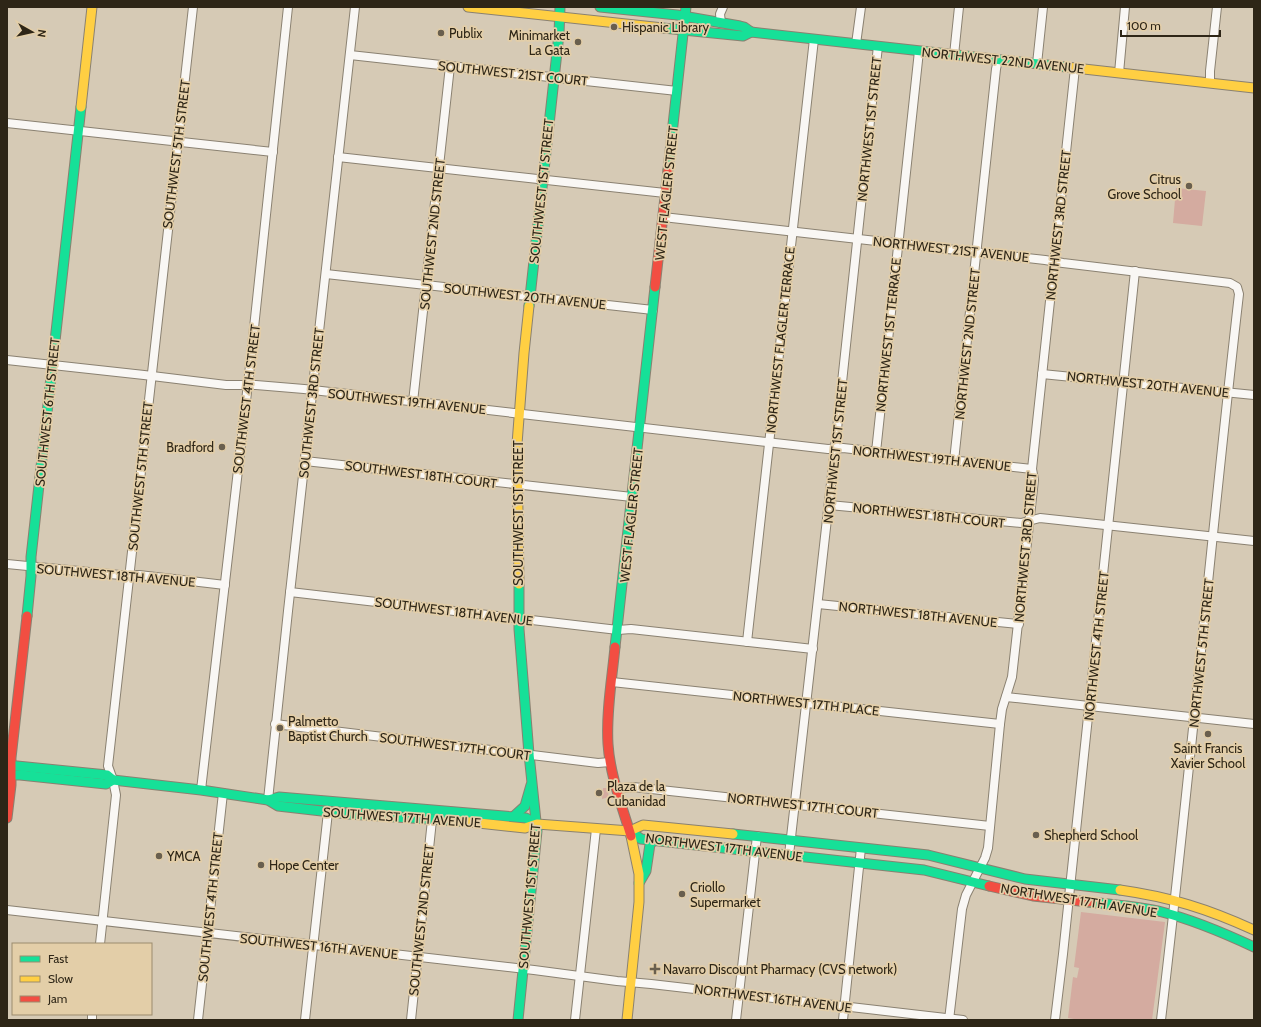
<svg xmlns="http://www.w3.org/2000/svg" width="1261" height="1027" font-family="Cabin,sans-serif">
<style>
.green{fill:#d4aba0}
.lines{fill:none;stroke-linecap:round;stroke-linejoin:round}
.street-casing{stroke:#8a8171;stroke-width:10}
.fast-casing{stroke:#8a8171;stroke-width:11}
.slow-casing{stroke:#8a8171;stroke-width:11}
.jam-casing{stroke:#8a8171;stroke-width:11}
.street{stroke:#f9f7f4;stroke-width:8}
.fast{stroke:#16e098;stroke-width:9}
.slow{stroke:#ffcf43;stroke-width:9}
.jam{stroke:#f24e42;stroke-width:9}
.poi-dot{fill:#695f4e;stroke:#e3cea8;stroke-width:1.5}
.labels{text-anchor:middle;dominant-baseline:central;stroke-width:3.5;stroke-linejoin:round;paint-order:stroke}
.poi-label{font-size:13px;fill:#2e2617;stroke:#e3cea8;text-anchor:start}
.street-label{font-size:13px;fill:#2e2617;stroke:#e3cea8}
</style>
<rect width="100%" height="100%" fill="#d6cab5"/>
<g class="green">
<polygon points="1176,188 1206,191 1202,226 1173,223"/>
<polygon points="603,788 607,788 609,797 602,799"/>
<polygon points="1081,912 1165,922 1152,1020 1080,1020 1068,1018 1073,977 1077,978 1079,968 1074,967"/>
</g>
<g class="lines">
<g class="street-casing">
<g id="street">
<polyline points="721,23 720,14 723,7"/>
<polyline points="856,44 861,7"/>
<polyline points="350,55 677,91"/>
<polyline points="954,55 959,7"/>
<polyline points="1037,64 1043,7"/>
<polyline points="1119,73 1125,7"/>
<polyline points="1210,83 1210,71 1217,7"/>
<polyline points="7,123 273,152"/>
<polyline points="338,157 665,193"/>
<path d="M663,217L1045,260L1063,263L1230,283L1237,287L1239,294C1211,536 1190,778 1161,1020"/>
<polyline points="326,274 653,310"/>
<polyline points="7,360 144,375 226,385 256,385 304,389 828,449 843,448 1032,469"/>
<polyline points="1042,374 1254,395"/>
<polyline points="413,402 450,66"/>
<polyline points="876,452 919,51"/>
<polyline points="305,461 632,497"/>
<polyline points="954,461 996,69 998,60"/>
<polyline points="829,505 1021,523 1040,518 1254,541"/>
<polyline points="7,564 120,575 139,575 225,585"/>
<polyline points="290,592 618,630 631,629 813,649"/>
<polyline points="818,604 1019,624"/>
<polyline points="747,642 814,39"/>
<polyline points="612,682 1000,724"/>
<polyline points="1006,697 1254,724"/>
<polyline points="275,724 598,763 610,762"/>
<polyline points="617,789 633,787 990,826"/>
<polyline points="201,790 249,375 288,7"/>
<polyline points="268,800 288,611 355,7"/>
<polyline points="789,855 834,457 878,46"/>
<polyline points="7,910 534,970 617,981 651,984 963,1020"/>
<polyline points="100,944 116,795 113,780 108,766 193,7"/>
<polyline points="92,1020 92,1014"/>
<polyline points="198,1020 223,793"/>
<polyline points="305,1020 328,812"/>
<polyline points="411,1020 432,820"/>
<polyline points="575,1020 596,829"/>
<polyline points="736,1020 757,836"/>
<polyline points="843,1020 861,848"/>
<polyline points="949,1020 962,909 966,895 985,858 988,848 1000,724 1002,709 1012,677 1034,480 1032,469 1075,68"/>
<polyline points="1055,1020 1063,954 1135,271"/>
</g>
</g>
<g class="fast-casing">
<g id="fast">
<polyline points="600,7 677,15 740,26 744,27 751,32"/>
<polyline points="663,28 743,36 751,32 1066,67"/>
<polyline points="668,170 686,7"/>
<polyline points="529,306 559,34 560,7"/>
<polyline points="27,616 31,576 31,557 81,107"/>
<polyline points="615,647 655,287"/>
<polyline points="7,765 107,775 113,780"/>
<polyline points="7,775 20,775 106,784 113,780 201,790 268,800 278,806 348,814 460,821"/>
<polyline points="268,800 279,797 526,818 537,824"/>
<polyline points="514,816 525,806 531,785"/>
<polyline points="630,831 641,839 924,870 989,886"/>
<polyline points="733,834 928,855 1025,879 1120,890"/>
<polyline points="639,883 646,871 650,844 655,840"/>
<path d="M1089,902C1113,905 1138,906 1162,912C1194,920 1224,933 1254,947"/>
<polyline points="518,1020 537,831 529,754 519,629 519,584"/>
</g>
</g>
<g class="slow-casing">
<g id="slow">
<polyline points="468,7 663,28"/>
<polyline points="1066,67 1254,88"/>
<polyline points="81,107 92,7"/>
<polyline points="519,584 517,444 524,353 529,306"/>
<polyline points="460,821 525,828 537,824 630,831 643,825 733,834"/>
<path d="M1120,890C1170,897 1208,909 1254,930"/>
<polyline points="627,1020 639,902 639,874 631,836"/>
</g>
</g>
<g class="jam-casing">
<g id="jam">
<polyline points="655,287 668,170"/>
<path d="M615,647C612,679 606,712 608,744C610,775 622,806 631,836"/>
<polyline points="7,818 11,785 11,758 27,616"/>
<polyline points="989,886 1033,896 1089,902"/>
</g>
</g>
<use href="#street" class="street"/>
<use href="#fast" class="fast"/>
<use href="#slow" class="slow"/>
<use href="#jam" class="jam"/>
</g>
<g class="poi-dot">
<circle cx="614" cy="27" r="4"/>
<circle cx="441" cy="33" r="4"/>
<circle cx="578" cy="42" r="4"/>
<circle cx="1189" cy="186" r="4"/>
<circle cx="222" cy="447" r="4"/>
<circle cx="280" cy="728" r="4"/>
<circle cx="1208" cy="734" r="4"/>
<circle cx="599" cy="793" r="4"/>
<circle cx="1036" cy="835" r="4"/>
<circle cx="159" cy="856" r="4"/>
<circle cx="261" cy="865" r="4"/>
<circle cx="682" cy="894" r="4"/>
<path d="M653 963h4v4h4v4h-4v4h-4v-4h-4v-4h4z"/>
</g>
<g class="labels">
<g class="poi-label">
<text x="622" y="27">Hispanic Library</text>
<text x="449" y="33">Publix</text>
<text x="570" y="35" text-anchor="end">Minimarket<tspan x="570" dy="15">La Gata</tspan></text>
<text x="1181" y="179" text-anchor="end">Citrus<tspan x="1181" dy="15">Grove School</tspan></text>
<text x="214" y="447" text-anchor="end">Bradford</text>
<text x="288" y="721">Palmetto<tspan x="288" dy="15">Baptist Church</tspan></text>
<text x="1208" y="748" text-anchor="middle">Saint Francis<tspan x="1208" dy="15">Xavier School</tspan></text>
<text x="607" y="786">Plaza de la<tspan x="607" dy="15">Cubanidad</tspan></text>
<text x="1044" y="835">Shepherd School</text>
<text x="167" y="856">YMCA</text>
<text x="269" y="865">Hope Center</text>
<text x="690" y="887">Criollo<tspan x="690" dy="15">Supermarket</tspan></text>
<text x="663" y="969">Navarro Discount Pharmacy (CVS network)</text>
</g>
<g class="street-label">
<text transform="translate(1003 60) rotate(6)">NORTHWEST 22ND AVENUE</text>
<text transform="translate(513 73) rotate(6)">SOUTHWEST 21ST COURT</text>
<text transform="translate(869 129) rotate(-84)">NORTHWEST 1ST STREET</text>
<text transform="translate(176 154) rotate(-83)">SOUTHWEST 5TH STREET</text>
<text transform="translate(541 191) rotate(-84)">SOUTHWEST 1ST STREET</text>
<text transform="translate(666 193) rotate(-84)">WEST FLAGLER STREET</text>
<text transform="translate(1058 225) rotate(-84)">NORTHWEST 3RD STREET</text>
<text transform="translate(432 234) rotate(-84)">SOUTHWEST 2ND STREET</text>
<text transform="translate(951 249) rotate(6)">NORTHWEST 21ST AVENUE</text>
<text transform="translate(525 296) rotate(6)">SOUTHWEST 20TH AVENUE</text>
<text transform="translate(888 335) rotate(-84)">NORTHWEST 1ST TERRACE</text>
<text transform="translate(780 340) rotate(-84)">NORTHWEST FLAGLER TERRACE</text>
<text transform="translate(967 344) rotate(-84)">NORTHWEST 2ND STREET</text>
<text transform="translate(1148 384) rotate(6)">NORTHWEST 20TH AVENUE</text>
<text transform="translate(246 399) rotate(-83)">SOUTHWEST 4TH STREET</text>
<text transform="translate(407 401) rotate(6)">SOUTHWEST 19TH AVENUE</text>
<text transform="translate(311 403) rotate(-84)">SOUTHWEST 3RD STREET</text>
<text transform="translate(47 412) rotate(-84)">SOUTHWEST 6TH STREET</text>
<text transform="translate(835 451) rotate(-84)">NORTHWEST 1ST STREET</text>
<text transform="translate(932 458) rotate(6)">NORTHWEST 19TH AVENUE</text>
<text transform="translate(421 474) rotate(7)">SOUTHWEST 18TH COURT</text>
<text transform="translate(140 476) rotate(-84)">SOUTHWEST 5TH STREET</text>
<text transform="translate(518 513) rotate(-90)">SOUTHWEST 1ST STREET</text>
<text transform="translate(631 515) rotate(-84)">WEST FLAGLER STREET</text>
<text transform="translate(929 515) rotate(6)">NORTHWEST 18TH COURT</text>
<text transform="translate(1025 547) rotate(-85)">NORTHWEST 3RD STREET</text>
<text transform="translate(116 575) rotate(5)">SOUTHWEST 18TH AVENUE</text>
<text transform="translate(454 611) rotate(7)">SOUTHWEST 18TH AVENUE</text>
<text transform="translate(918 614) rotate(6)">NORTHWEST 18TH AVENUE</text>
<text transform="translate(1096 646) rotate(-84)">NORTHWEST 4TH STREET</text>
<text transform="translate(1201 653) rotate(-84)">NORTHWEST 5TH STREET</text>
<text transform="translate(806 703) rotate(6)">NORTHWEST 17TH PLACE</text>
<text transform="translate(455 746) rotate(7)">SOUTHWEST 17TH COURT</text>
<text transform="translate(803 805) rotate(6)">NORTHWEST 17TH COURT</text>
<text transform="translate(402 817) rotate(4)">SOUTHWEST 17TH AVENUE</text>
<text transform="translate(724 847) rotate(7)">NORTHWEST 17TH AVENUE</text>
<text transform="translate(529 896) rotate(-85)">SOUTHWEST 1ST STREET</text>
<text transform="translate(1079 900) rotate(9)">NORTHWEST 17TH AVENUE</text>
<text transform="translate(210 907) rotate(-84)">SOUTHWEST 4TH STREET</text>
<text transform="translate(421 920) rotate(-84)">SOUTHWEST 2ND STREET</text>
<text transform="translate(319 946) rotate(6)">SOUTHWEST 16TH AVENUE</text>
<text transform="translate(773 998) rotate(7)">NORTHWEST 16TH AVENUE</text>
</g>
</g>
<rect width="1261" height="1027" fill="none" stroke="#2e2617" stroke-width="16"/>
<rect x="12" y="943" width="140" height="72" fill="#e3cea8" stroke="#9b8b6e"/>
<rect x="20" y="956" width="20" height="6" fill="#16e098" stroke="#9b8b6e"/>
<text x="48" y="963" font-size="12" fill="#2e2617">Fast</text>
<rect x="20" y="976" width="20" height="6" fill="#ffcf43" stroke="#9b8b6e"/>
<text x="48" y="983" font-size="12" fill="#2e2617">Slow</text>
<rect x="20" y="996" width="20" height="6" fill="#f24e42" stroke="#9b8b6e"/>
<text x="48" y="1003" font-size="12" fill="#2e2617">Jam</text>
<g transform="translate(32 32) rotate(98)" stroke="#e3cea8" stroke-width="3" paint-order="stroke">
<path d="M0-3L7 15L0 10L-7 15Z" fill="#2e2617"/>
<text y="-6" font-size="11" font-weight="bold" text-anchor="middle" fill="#2e2617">N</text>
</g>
<path d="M1121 30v6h99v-6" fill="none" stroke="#2e2617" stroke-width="2"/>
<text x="1127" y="30" font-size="12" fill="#2e2617" stroke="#e3cea8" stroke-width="3" paint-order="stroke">100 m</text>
</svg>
